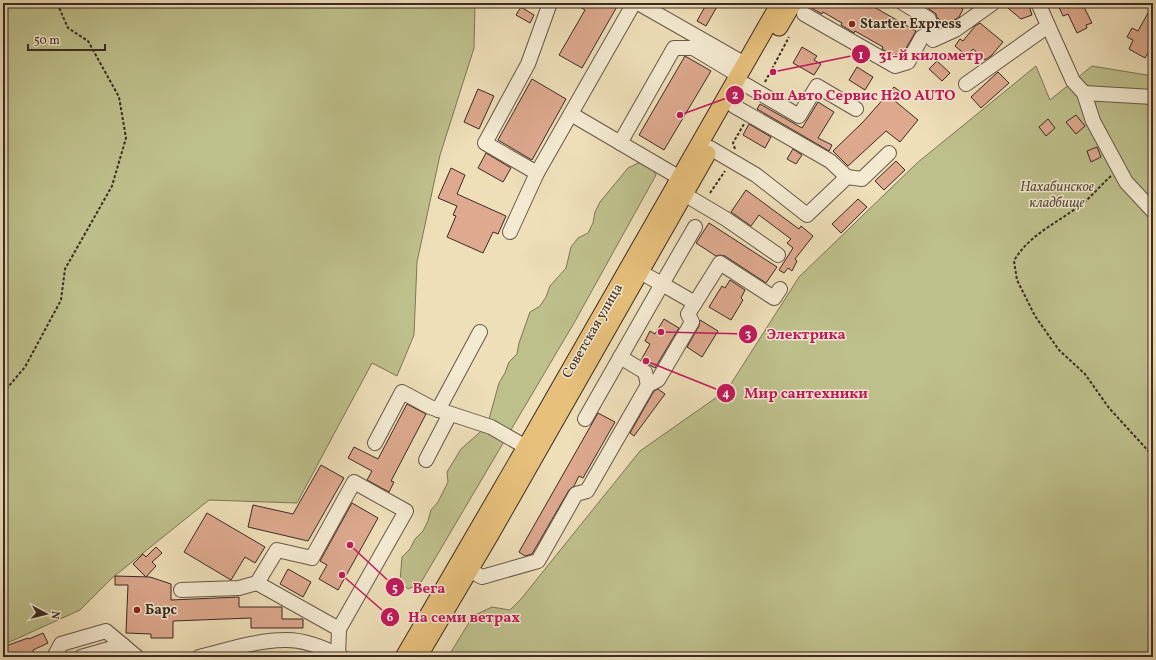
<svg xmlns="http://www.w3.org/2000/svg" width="1156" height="660" font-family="Vollkorn,serif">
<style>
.green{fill:#bec08c;stroke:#7c7658}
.building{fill:#dea98f;stroke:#3a2b24}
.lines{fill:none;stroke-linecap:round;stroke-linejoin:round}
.minor-casing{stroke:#675849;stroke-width:16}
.major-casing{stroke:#3a2b24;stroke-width:19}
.path{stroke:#3a2b24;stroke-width:2;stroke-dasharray:3 2;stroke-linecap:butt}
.minor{stroke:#f4ead2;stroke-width:14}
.major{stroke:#e7c07c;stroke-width:17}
.poi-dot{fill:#8f2418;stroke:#f4ead2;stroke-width:1.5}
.labels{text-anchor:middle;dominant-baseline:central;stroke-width:3;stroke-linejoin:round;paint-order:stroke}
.poi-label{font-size:14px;font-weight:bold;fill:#3a2b24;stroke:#f4ead2;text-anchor:start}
.park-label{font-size:14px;font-style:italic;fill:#5b503e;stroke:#f4ead2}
.street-label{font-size:14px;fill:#3a2b24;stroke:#f4ead2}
.leader{fill:none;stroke:#c2185b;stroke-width:1.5}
.callout-dot{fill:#c2185b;stroke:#f4ead2;stroke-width:1.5}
.mark-label{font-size:12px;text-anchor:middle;font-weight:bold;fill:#fff}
.callout-label{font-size:15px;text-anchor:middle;font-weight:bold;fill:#c2185b;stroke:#f4ead2;stroke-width:3;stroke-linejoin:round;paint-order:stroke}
</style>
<rect width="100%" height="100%" fill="#eedfb9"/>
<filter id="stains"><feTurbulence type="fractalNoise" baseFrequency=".005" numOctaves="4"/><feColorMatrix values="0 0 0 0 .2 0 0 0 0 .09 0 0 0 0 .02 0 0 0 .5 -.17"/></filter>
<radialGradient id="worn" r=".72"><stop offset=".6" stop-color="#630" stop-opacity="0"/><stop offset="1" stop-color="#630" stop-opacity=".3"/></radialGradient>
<g class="green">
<polygon points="3,3 475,3 474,48 440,155 417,262 414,335 397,376 372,363 297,503 209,500 112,578 80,610 3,645"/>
<polygon points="1036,66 1050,100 1092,66 1153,76 1153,657 448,657 473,616 492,607 510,610 521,599 640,451 727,390 799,277 917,163"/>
<polygon points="638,163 650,165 656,175 574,323 420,584 408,589 400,581 402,557 410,549 415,539 423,531 428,521 431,510 438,502 448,482 447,472 461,449 487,426 499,383 505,373 509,362 517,354 519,343 530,312 540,306 546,297 550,286 566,268 571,247 578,238 588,233 593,223 595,212 600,202 628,168"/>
</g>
<g class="building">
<polygon points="573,3 619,3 582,68 559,55 585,10"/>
<polygon points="707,3 719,3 706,26 697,21"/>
<polygon points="812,3 867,3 916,31 902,55 899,56 896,54 894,56 882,49 883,47 855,31 854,33 841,25 842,23 823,12 822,14 810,7"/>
<polygon points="928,3 953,3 963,9 959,17 948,24 937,18 936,14 929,9"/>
<polygon points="1002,3 1028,3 1032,15 1021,19"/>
<polygon points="1057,3 1080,3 1082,8 1084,7 1092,23 1086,25 1087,28 1077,33 1068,14 1063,16"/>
<polygon points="1153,4 1153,44 1145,58 1129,49 1133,40 1127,37 1132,28 1138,31"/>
<polygon points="521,7 534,15 530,23 516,15"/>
<polygon points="980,23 1003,42 991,56 985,60 973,49 967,56 955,46 960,39 963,41 975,26"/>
<polygon points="802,47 817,56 814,60 821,64 814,75 793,63"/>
<polygon points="685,56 711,71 664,150 639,135"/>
<polygon points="937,61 950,73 942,81 929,69"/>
<polygon points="857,67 873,77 865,90 849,80"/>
<polygon points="998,72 1009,83 981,108 971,97"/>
<polygon points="532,79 566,99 532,160 498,140"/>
<polygon points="894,87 902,93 895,101 918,120 900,142 886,131 848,166 833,151 863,122"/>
<polygon points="478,89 494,96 479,129 464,122"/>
<polygon points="818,102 834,112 818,138 832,145 829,151 757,109 760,104 802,128"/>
<polygon points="1076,115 1085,126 1076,134 1066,122"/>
<polygon points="1048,119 1055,128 1046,136 1039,127"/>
<polygon points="749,124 771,137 765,148 743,135"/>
<polygon points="1097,147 1101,157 1091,162 1087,151"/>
<polygon points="793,149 802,155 796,164 787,159"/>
<polygon points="486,153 511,168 503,182 478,168"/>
<polygon points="896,161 905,170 884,190 875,181"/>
<polygon points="451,168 465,175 457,194 506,216 498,234 493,232 483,253 447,237 456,216 453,215 457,206 438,198"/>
<polygon points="746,190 799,229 801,226 813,236 795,259 797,261 792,271 788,268 784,273 779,270 793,248 787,243 791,239 759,215 751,226 731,212"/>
<polygon points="858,199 867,207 841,233 832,224"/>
<polygon points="709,223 777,267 766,283 725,256 720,255 716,256 696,243"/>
<polygon points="730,280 745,290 741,298 743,300 731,320 709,307 722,286 725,288"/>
<polygon points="664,319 679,328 655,368 641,360 650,344 645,341 650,331 655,334"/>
<polygon points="700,320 718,331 702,357 687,347 699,326"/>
<polygon points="658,389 665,394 634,436 630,433 654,391"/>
<polygon points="407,404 426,414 391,481 394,482 389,492 367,480 372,471 348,458 354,447 378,459"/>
<polygon points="598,413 615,422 583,478 579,476 574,486 569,490 532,554 525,556 519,552"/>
<polygon points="321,465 344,478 308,541 248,527 253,505 293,514"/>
<polygon points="352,503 378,518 338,590 319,579 327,565 320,561"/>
<polygon points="207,513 265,547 255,563 245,557 231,580 184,552"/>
<polygon points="156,547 162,553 152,562 156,566 146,577 133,564 143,554 146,557"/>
<polygon points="288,569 311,582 303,597 280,584"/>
<polygon points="115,576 150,577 171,584 171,600 239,597 239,607 282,607 282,619 303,619 303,628 251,628 251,618 173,621 173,638 151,638 151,634 126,633 128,585 115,585"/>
<polygon points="43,633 48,643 33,650 35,657 3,657 3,647 28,638 29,639"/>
</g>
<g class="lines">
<g class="minor-casing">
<g id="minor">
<polyline points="550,3 528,64 485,143 537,173 634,3"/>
<polyline points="638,3 745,64"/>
<polyline points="903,3 929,19 933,40 955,30 993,3"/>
<polyline points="1038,3 1073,81 1084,93 1153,97"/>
<polyline points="804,14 895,66 908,62 922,37 932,33"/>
<polyline points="966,84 1048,26"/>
<polyline points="746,85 799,116 817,86 856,109"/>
<polyline points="1084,93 1093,121 1126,182 1153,211"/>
<polyline points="734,106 830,161 847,177"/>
<polyline points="571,114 680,178"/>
<polyline points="620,143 674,48 693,48 738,75"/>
<polyline points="710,148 756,175 807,215 847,177 862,179 889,153"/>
<polyline points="684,194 726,219 778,255"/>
<polyline points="510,232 537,173"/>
<polyline points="640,272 662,284 695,227"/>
<polyline points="695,303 720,263 774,298 780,289"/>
<polyline points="620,357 645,372 648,385"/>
<polyline points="438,410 480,332"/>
<polyline points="375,443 402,392 430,407 491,427 526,447"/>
<polyline points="426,460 450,414"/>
<polyline points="469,570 482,577 538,561 576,494 587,491 648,385 658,380 692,322 688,314 695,303 662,284 585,419"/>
<polyline points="181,590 239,588 257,583"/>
<polyline points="54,657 61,644 106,631 137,657"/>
<polyline points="81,657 123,645"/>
<path d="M199,657C225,651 257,640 284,640C304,639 325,648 342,657"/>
<polyline points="338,657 339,629 406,511 354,482 312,558 277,550 257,583 339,629"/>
</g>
</g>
<g class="major-casing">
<g id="major">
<polyline points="779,27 793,3"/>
<polyline points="404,657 526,447 780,3"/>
<polyline points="418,657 490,535 707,154"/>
</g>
</g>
<g class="path">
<polyline points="765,82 789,37"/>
<polyline points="735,149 733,143 744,124"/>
<path d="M1111,176C1101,185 1092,196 1082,204C1059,222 1028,235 1014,261L1017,280L1035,316L1059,350L1085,374L1109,408L1153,456"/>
<polyline points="710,193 725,171"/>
<polyline points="3,393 25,367 61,300 65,269 112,186 126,138 119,97 88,41 68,28 57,3"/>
</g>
<use href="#minor" class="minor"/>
<use href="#major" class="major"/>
</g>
<g class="poi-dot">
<circle cx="852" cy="24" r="4"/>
<circle cx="137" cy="610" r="4"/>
</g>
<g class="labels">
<g class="poi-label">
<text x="860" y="24">Starter Express</text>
<text x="145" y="610">Барс</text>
</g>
<g class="park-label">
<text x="1057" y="187">Нахабинское<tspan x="1057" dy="16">кладбище</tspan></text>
</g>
<g class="street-label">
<text transform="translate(593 331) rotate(-60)">Советская улица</text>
</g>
</g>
<path class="leader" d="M773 72L861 54M680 115L735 95M661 332L748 334M646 361L726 393M350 545L395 587M342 575L390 617"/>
<g class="callout-dot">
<circle cx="773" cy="72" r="4"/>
<circle cx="680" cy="115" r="4"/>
<circle cx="661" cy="332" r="4"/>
<circle cx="646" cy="361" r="4"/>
<circle cx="350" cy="545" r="4"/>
<circle cx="342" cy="575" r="4"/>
<circle cx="861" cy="54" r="10"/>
<circle cx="735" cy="95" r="10"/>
<circle cx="748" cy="334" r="10"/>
<circle cx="726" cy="393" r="10"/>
<circle cx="395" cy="587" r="10"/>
<circle cx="390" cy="617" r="10"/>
</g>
<g class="mark-label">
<text x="861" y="59">1</text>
<text x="735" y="99">2</text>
<text x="748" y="338">3</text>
<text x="726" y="397">4</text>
<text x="395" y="592">5</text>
<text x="390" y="621">6</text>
</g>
<g class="callout-label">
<text x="931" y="60">31-й километр</text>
<text x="854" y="100">Бош Авто Сервис H2O AUTO</text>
<text x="806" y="339">Электрика</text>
<text x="806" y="398">Мир сантехники</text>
<text x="429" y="593">Вега</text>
<text x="464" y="622">На семи ветрах</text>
</g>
<rect width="1156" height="660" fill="none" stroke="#eedfb9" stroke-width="16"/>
<rect x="4" y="4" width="1148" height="652" fill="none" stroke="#3a2b24" stroke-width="2"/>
<rect x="8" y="8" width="1140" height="644" fill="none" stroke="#3a2b24"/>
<g transform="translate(46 614) rotate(97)" stroke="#f4ead2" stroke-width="3" paint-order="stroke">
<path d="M0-3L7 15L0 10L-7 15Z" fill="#3a2b24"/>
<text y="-6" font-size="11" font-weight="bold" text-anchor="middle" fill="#3a2b24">N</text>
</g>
<path d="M28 44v6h77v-6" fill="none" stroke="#3a2b24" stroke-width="2"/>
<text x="34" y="44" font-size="12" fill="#3a2b24" stroke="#f4ead2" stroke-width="3" paint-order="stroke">50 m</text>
<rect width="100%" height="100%" filter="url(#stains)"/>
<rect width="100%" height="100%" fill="url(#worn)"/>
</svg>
